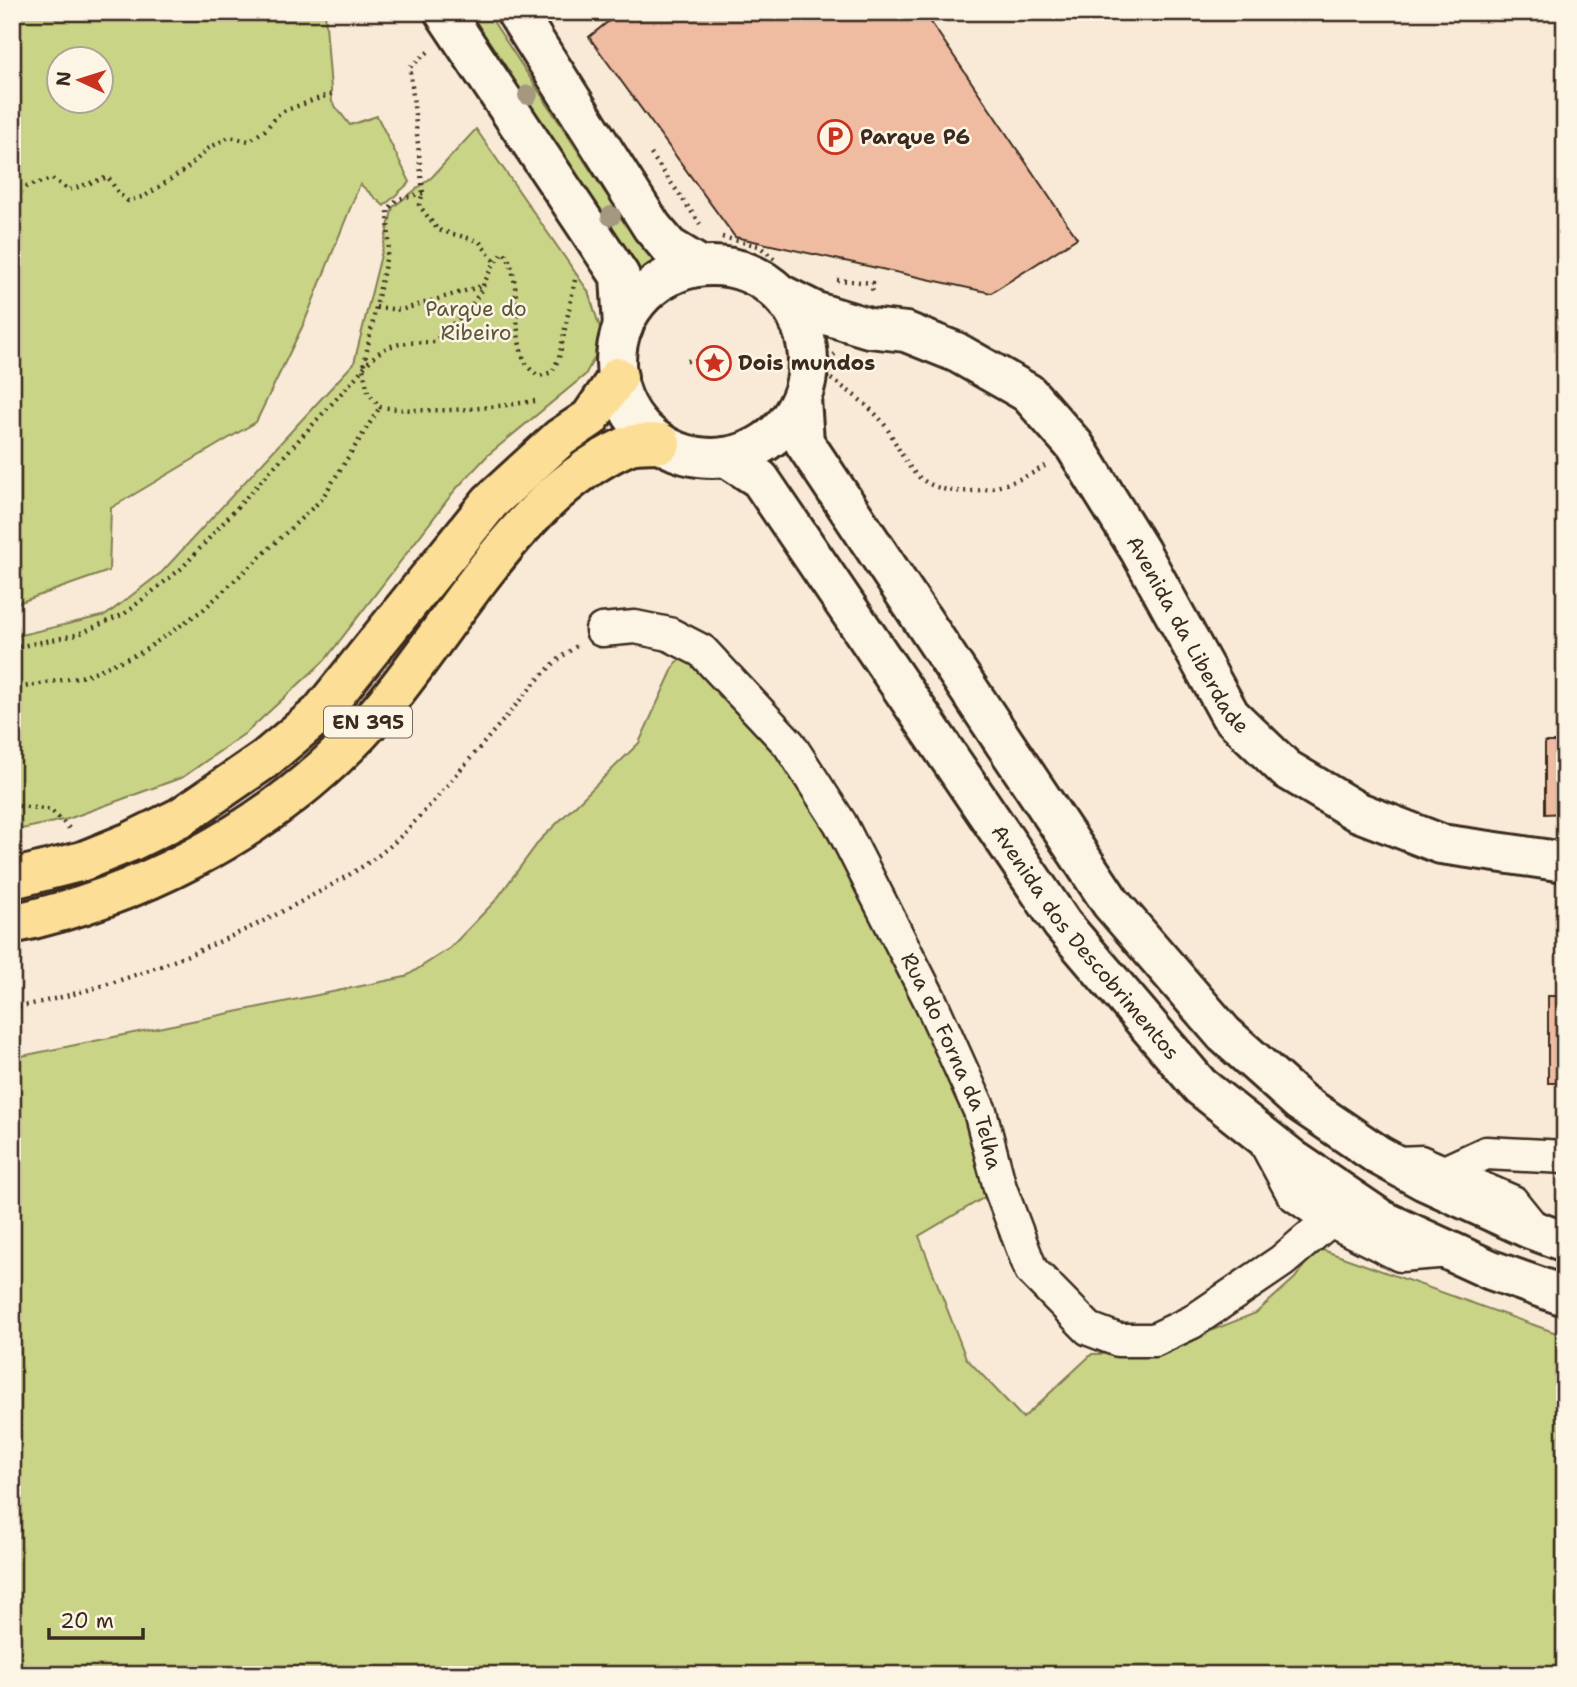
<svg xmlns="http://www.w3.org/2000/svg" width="1577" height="1687" font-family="'Shantell Sans',sans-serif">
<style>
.green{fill:#c9d487;stroke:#827f52;stroke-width:2;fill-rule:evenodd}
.building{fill:#efbca1;stroke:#3b2a1e;stroke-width:2}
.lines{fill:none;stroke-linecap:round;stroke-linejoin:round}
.lane-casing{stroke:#3b2a1e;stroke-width:21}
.street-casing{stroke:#3b2a1e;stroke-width:37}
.secondary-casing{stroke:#3b2a1e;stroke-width:44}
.primary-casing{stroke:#3b2a1e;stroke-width:44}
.path{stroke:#3b2a1e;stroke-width:4.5;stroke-dasharray:2 5;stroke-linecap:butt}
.lane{stroke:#fcf5e5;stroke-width:16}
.street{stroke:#fcf5e5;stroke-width:32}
.secondary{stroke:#fcf5e5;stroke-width:38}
.primary{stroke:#fcde96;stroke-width:38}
.tree{fill:#a49880}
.labels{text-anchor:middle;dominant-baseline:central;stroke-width:5;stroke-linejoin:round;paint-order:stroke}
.shield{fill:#fcf5e5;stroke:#75675a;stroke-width:2}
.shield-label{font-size:19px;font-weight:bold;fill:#3b2a1e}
.poi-label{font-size:21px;font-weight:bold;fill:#3b2a1e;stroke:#fcf5e5;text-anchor:start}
.park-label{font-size:21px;fill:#5e5438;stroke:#fcf5e5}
.street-label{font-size:21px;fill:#3b2a1e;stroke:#fcf5e5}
</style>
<rect width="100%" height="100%" fill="#f9ead7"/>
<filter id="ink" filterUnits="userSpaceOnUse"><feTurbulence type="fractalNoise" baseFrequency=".0143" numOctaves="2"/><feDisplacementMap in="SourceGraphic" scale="14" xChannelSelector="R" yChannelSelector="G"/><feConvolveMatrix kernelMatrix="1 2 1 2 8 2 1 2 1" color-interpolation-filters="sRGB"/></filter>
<g filter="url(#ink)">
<g class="green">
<path d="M12,12H325L332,102L350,125L377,116L410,182L384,206L360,184L304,323L256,422L111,508L109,571L12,605ZM60,60H102V102H60Z"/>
<polygon points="465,12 487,12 606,194 659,266 640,276"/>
<polygon points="476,129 588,291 600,328 599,349 585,375 488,455 455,490 325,660 247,732 183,777 68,819 12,831 12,637 106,615 162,572 354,363 393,207 432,177"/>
<polygon points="702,651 818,789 1000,1188 919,1236 966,1358 1023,1418 1092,1354 1155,1353 1256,1313 1295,1278 1317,1248 1565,1336 1565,1675 12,1675 12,1058 405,977 450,948 496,900 540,840 639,743 676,662"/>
</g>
<g class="building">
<polygon points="620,12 924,12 1077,238 991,293 735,237 589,37"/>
<polygon points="1545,742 1565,742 1565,813 1545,814"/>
<rect x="1548" y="996" width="17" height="87"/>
</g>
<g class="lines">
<g class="lane-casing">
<polyline id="lane" points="1396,1155 1422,1154 1517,1195 1538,1221"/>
</g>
<g class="street-casing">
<g id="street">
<path id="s1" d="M602,630L635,627L669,634L702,651L789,744L840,823L930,1000L980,1111L1000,1188L1031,1270L1089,1329L1118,1340H1154L1192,1322L1282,1261L1330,1220"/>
<polyline points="1263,1138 1293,1194 1330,1220 1400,1255 1450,1251"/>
<polyline points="1451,1169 1486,1153 1565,1157"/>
</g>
</g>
<g class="secondary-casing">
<g id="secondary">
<polyline points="444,12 620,276 623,327"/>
<polyline points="516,12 652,227 669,247 700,266"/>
<circle cx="712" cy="362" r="96"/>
<path id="s2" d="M782,295L816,312L869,328L906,332L956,352L1028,393L1074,445L1140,551L1230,715L1286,769L1356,811L1441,844L1565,862"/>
<polyline points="801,399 804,442 1111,903 1224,1034 1300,1102 1378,1155 1425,1181 1530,1229 1565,1242"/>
<path id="s3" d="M726,457L760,479L1062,924L1200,1086L1292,1159L1382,1220L1491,1270L1565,1296"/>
</g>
</g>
<g class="primary-casing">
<g id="primary">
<polyline points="12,879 83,861 130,842 181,817 264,760 320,713 490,502 560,438 590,418 618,377"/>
<path d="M12,924C139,896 257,836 349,744C440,654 506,501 625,447C635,442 650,444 661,443"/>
</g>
</g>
<g class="path">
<polyline points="428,52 410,67 423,193 419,205 438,230 479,241 494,261"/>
<polyline points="651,154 700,224"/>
<polyline points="12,191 52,179 69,190 108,177 119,194 128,201 145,196 185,170 209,148 229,137 249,141 265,130 281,112 331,94"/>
<path d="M423,193L398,199L388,209L389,245L363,369L368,392L380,407C432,414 483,409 535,401"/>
<polyline points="722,237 759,246 777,261"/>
<polyline points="730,250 741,252 766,265"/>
<polyline points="837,280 873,283 872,293"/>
<polyline points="376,307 401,310 485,285"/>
<polyline points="687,361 727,363"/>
<polyline points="821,371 826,361 835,354"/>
<polyline points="827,378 835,366 848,358"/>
<path d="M831,379C848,390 868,405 881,420C893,435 900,455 912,470C944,508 1010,488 1045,466"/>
<path d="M12,648L76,635L124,614L182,568L357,376C383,342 393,343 435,342C446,328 462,318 473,303C485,287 489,265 504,252C528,283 503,360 540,376L552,372L559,358L576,275"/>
<polyline points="12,689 85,676 142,652 204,609 321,500 380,407"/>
<polyline points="12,805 51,810 70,829"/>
<path d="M12,1008C114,989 213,949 304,900C337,882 374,863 401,836C438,798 471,757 506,717C527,692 549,663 577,646"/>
</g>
<use href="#lane" class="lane"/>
<use href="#street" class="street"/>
<use href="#secondary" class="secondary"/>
<use href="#primary" class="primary"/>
</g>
<g class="tree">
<circle cx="528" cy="95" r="10"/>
<circle cx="611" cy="216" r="10"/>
</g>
</g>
<defs>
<g id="parking-ring" transform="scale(1.75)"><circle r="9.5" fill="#fcf5e5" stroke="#c8321e" stroke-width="1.5"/><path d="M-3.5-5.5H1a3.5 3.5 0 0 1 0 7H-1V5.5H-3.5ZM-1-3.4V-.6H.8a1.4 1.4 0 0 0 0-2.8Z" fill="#c8321e"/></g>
<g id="sight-ring" transform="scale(1.75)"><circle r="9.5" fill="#fcf5e5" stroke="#c8321e" stroke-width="1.5"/><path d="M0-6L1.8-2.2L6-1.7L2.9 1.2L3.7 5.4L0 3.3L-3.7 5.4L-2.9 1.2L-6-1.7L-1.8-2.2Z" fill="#c8321e"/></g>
</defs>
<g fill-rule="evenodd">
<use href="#parking-ring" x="835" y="137"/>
<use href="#sight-ring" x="714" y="363"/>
</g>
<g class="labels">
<rect class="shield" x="324" y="706.5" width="88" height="31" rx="5"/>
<g class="shield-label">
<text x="368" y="722">EN 395</text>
</g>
<g class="poi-label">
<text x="860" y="137">Parque P6</text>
<text x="738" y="363">Dois mundos</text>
</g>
<g class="park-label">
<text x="476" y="309">Parque do<tspan x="476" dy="24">Ribeiro</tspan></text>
</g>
<g class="street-label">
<text stroke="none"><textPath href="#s2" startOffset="558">Avenida da Liberdade</textPath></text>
<text stroke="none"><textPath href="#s3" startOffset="607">Avenida dos Descobrimentos</textPath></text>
<text stroke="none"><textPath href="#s1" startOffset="590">Rua do Forna da Telha</textPath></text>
</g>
</g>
<rect width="1577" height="1687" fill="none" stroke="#fcf5e5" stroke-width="42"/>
<rect x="21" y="21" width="1535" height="1645" fill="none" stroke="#3b2a1e" stroke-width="2.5" filter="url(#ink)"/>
<g transform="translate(80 80) rotate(274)"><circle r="33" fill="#fcf5e5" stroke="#afa495" stroke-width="2"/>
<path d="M0-5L12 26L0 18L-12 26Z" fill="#c8321e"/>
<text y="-10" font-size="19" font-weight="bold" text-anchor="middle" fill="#3b2a1e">N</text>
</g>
<path d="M49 1628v10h94v-10" fill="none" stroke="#3b2a1e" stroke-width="3.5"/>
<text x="60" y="1628" font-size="21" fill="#3b2a1e" stroke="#fcf5e5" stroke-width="5" paint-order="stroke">20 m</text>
</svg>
